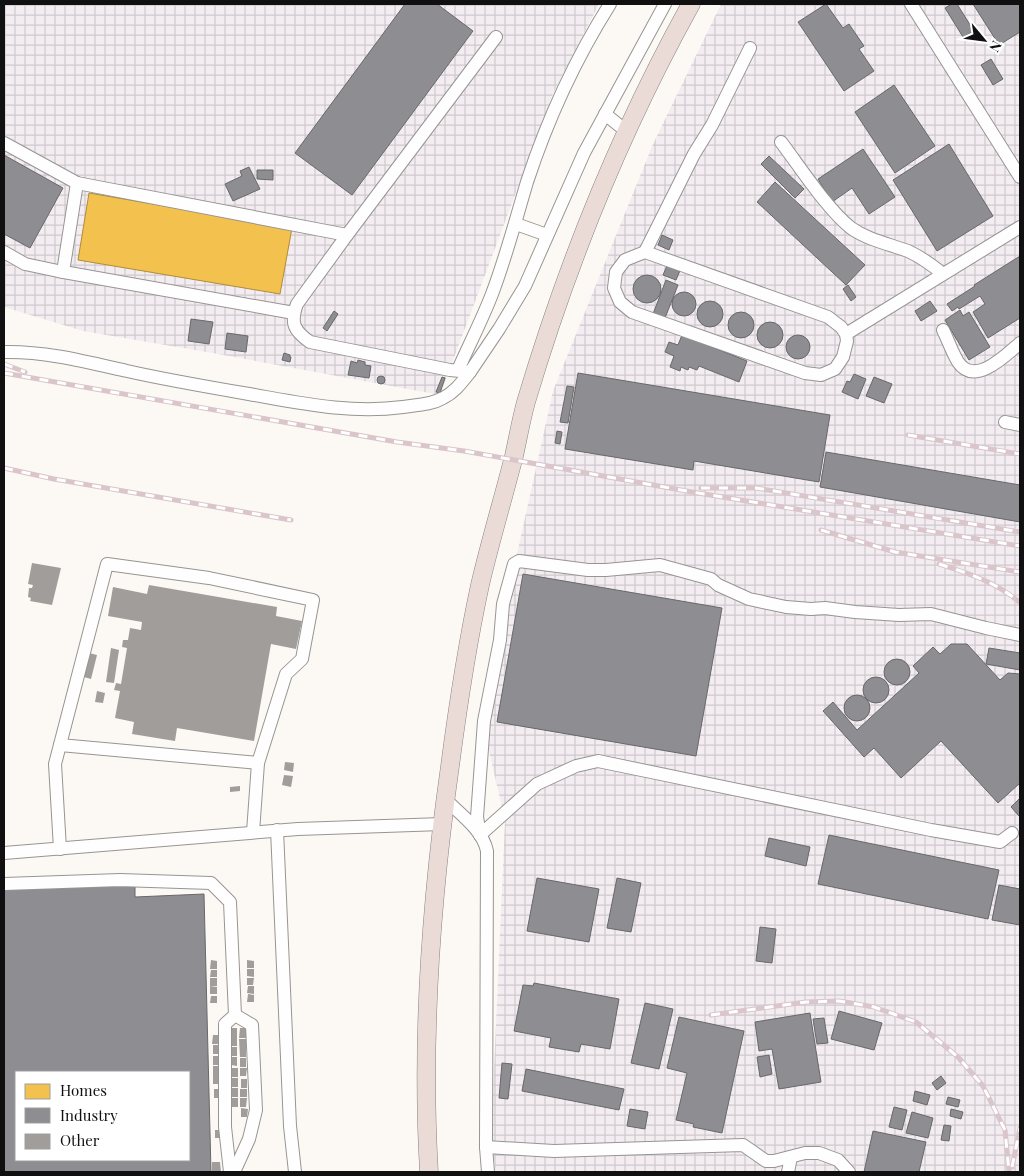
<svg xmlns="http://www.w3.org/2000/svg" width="1024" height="1176" font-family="'Playfair Display',serif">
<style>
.industrial{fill:url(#industrial-grid)}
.homes{fill:#f2c14e;stroke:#ae8c3b}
.industry{fill:#8d8d92;stroke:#68686b;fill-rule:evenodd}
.building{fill:#a09d9a}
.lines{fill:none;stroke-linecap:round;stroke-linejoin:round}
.minor-casing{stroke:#969593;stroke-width:14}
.highway-casing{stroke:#848280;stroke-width:19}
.minor{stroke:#fffefe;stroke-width:12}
.highway{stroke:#eadbd6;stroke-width:18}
.rail-casing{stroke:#d9c5ca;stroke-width:5}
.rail{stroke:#fff;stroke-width:3;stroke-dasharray:9;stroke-linecap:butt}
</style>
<defs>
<pattern id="industrial-grid" width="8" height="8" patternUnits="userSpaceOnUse" patternTransform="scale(1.25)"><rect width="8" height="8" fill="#f3edf1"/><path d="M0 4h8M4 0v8" fill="none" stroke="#cfcace"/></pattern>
</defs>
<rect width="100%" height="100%" fill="#fcf9f5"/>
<g class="industrial">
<polygon points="4,4 599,4 553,94 440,395 218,354 83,331 4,307"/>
<polygon points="721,4 1020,4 1020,1172 496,1172 491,1138 505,820 481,717 553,391 653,144"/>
</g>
<polygon class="homes" points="89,193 292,228 280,294 78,260"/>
<g class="industry">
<polygon points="405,4 437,4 473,31 352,195 295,153"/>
<polygon points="826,4 843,28 849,24 864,46 859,49 874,71 844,91 798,22"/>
<polygon points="952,4 957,4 974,31 963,37 945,8"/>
<polygon points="973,4 1020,4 1020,32 999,45"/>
<polygon points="991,59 1003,79 993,85 981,65"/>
<polygon points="894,85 935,146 895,173 855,112"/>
<polygon points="949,144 993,216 937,251 893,180"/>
<polygon points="863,149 895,197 869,214 852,188 832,202 818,179"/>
<polygon points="4,155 63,188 30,248 4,234"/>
<polygon points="769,156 804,189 795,198 761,164"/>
<polygon points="249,167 260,189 233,201 225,184 242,176 240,171"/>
<polygon points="257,170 273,170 273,180 257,179"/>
<polygon points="775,182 865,265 846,285 757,202"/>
<polygon points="662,235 673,240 669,250 658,245"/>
<polygon points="1020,256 1020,318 988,338 973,312 985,304 980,296 959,309 958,307 952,311 947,304 975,286 974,285"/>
<polygon points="669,261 682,266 676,280 663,275"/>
<circle cx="647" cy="289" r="14"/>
<polygon points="666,280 678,285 665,318 653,314"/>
<polygon points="848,285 856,297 851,301 843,289"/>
<circle cx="684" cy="304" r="12"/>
<polygon points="930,301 937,311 921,321 915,311"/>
<circle cx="710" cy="314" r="13"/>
<polygon points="960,310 963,316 969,312 990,347 969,360 945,320"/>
<polygon points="334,311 338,314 327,331 323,328"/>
<circle cx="741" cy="325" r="13"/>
<polygon points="191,319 213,322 209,344 188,341"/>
<circle cx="770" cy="335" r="13"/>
<polygon points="227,333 248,336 246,352 225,349"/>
<polygon points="682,335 747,361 739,382 699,366 697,370 689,367 688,370 681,367 680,371 670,367 674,356 665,352 669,342 678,345"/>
<circle cx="798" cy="347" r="12"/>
<polygon points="284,353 290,355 290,357 291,357 290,362 282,360"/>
<polygon points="358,360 365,362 365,365 371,366 369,378 348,375 351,361 357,363"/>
<polygon points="578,373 830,415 819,482 694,461 693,470 565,449"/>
<polygon points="854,374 866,379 858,399 842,392 847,381 850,382"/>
<circle cx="381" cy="380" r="4"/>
<polygon points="442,377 445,378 440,393 436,392"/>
<polygon points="874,377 892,384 884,403 866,396"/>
<polygon points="567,386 574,387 568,423 560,422"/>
<polygon points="557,431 562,432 560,444 555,443"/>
<polygon points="826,452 1020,485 1020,522 820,487"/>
<polygon points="523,574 722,608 696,756 497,722"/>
<polygon points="951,644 967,644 1000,680 1008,673 1020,674 1020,783 998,803 941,741 901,778 874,748 864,757 823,711 833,702 857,730 919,673 913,666 933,647 940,654"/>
<polygon points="989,648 1020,653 1020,670 986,664"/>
<circle cx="897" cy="672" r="13"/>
<circle cx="876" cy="690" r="13"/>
<circle cx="857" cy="708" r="13"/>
<polygon points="1020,798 1020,814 1019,816 1011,807"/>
<polygon points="829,835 999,870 988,919 818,884"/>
<polygon points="769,838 810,847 806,866 765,856"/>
<polygon points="537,878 599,889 589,942 527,931"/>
<polygon points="617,878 641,883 631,932 607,928"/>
<path d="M135,885V897L204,894L211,1172H4V889ZM16,1072H189V1160H16Z"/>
<polygon points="999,885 1020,889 1020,925 992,920"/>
<polygon points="760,927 776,929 772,963 756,961"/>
<polygon points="534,983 619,999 610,1049 581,1044 579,1052 549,1047 551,1038 514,1031 523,985 533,986"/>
<polygon points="645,1003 673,1009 659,1069 631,1063"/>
<polygon points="839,1011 882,1023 874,1050 831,1039"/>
<polygon points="810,1013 821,1082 779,1089 772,1049 759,1051 755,1022"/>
<polygon points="679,1017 744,1031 722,1133 693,1127 694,1124 676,1120 687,1073 667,1068"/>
<polygon points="824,1018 828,1043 817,1044 813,1019"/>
<polygon points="769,1055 772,1074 760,1077 757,1057"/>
<polygon points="502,1063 512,1064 508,1099 499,1098"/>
<polygon points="526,1069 624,1089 619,1110 522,1091"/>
<polygon points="941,1076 946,1083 937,1090 932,1083"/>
<polygon points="915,1091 930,1095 927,1105 913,1101"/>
<polygon points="948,1097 960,1100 958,1107 946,1104"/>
<polygon points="894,1107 907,1110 902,1130 889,1127"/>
<polygon points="630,1109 648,1112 645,1129 627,1126"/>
<polygon points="951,1109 963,1112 961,1119 950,1116"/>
<polygon points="912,1112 933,1118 928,1138 906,1133"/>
<polygon points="944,1125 951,1126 949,1141 941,1140"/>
<polygon points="873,1131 926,1142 919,1172 864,1172"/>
</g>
<g class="building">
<polygon points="32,563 61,568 52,605 30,601 31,598 28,597 29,588 32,588 33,585 28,584"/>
<polygon points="149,585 277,607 276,616 302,621 296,649 271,644 254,741 177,728 175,741 132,734 134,722 115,718 120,691 114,690 116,683 121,684 127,648 122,647 123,640 128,640 130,628 141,630 142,622 108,616 113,587 147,594"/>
<polygon points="111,648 119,650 114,683 106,682"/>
<polygon points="89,653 97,655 91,679 84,677"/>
<polygon points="97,691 105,693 103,703 95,702"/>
<polygon points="285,762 294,763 293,772 284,770"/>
<polygon points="284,775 293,776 291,787 282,785"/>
<polygon points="240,786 240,791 230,792 230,787"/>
<polygon points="211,960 217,961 217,969 210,969"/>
<polygon points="247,960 254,961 254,968 247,968"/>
<polygon points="247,969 254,969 254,977 247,976"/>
<polygon points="211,970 217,970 217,977 210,977"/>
<rect x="210" y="978" width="7" height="8"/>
<polygon points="247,978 254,978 253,985 247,985"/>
<polygon points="210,986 217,987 217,994 210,994"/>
<polygon points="248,986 254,986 254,994 247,993"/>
<polygon points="248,994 254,995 254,1002 247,1002"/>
<polygon points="211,996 217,996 217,1003 210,1003"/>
<rect x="230" y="1028" width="7" height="18"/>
<polygon points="240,1028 246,1028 246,1038 239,1038"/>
<polygon points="213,1035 219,1035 219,1044 212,1044"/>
<polygon points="239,1039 246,1039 246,1057 240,1057"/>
<polygon points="213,1045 220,1045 219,1054 213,1054"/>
<polygon points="231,1047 237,1047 237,1056 230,1056"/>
<polygon points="213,1056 220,1056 219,1065 213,1065"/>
<polygon points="231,1057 237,1057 237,1066 231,1065"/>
<rect x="240" y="1058" width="6" height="9"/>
<rect x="213" y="1066" width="7" height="18"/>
<rect x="231" y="1068" width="7" height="9"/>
<polygon points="240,1068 247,1068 246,1076 240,1076"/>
<polygon points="232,1078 238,1078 238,1087 231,1087"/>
<rect x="241" y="1079" width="6" height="9"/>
<polygon points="232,1088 238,1088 238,1097 231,1097"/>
<rect x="214" y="1089" width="7" height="9"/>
<rect x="240" y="1089" width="7" height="8"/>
<rect x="232" y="1098" width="6" height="9"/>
<polygon points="240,1098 247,1098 246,1107 240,1107"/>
<polygon points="241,1108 248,1109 247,1117 241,1117"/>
<rect x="215" y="1130" width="6" height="8"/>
<polygon points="212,1162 220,1162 221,1172 212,1172"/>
</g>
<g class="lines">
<g class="minor-casing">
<g id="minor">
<polyline points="911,4 1020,177"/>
<path d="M496,37L347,235L297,304C290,323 294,331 310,342L450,370L470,372L499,329L525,286L584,153L665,4"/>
<polyline points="605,114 626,131"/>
<path d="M781,142C800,167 827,209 851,228C868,240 889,244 908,251C921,257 932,265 943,274"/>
<polyline points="4,143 77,183 347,235"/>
<polyline points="516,224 547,235"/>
<polyline points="4,252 25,264 58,271 294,313"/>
<polygon points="645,252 828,317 841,327 846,334 847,341 843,357 835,369 821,375 805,373 632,312 620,302 614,288 616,272 625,260"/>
<polyline points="645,252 694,154 712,125 750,48"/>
<polyline points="63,272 77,183"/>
<path d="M943,330C948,340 952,352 958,362C975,387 1006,355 1020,343"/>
<polyline points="846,334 1020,227"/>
<path d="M4,352C45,351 87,362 127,371C167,380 208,387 249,394C301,403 350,414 403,407C416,405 431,405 443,398C455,392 462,382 470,372"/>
<path d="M458,370C469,345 482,320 492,294C506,257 516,219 527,182C547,121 576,58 610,4"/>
<polyline points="1005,422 1020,425"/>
<polyline points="60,745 258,763"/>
<path d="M445,799C460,814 483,830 487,851L486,1147L488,1172"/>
<polyline points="277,830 290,1126 295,1172"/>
<polyline points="480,835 477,817 484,721 500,640 503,604 514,564 519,561 588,570 606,570 660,565 711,579 718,585 749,599 786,607 811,609 825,608 855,612 899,615 931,614 986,628 1020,635"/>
<polyline points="480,835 537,784 576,766 598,761 931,830 1000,842 1012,833"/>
<polyline points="60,849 55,764 107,564 209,578 313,600 302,659 286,674 258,763 253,832"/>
<polyline points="4,853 298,829 442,824"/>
<polyline points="4,884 120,880 211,883 230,902 235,1015 225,1024 225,1127 230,1172"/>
<polyline points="486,1147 554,1151 743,1145 766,1161 774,1161 805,1153 819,1153 838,1160 849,1172"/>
<polyline points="234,1172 249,1139 256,1110 252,1025 235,1015"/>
<polyline points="788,1172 791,1157"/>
</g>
</g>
<g class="highway-casing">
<path id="highway" d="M429,1172C421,1037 431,900 450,766C458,705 467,645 480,585C490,542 503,499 514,456C518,438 521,420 526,402C567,264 621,130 691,4"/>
</g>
<use href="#minor" class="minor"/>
<use href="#highway" class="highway"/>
<g class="rail-casing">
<g id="rail">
<polyline points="4,364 25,372"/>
<polyline points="4,373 397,442 464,451 692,492 1020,546"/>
<polyline points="908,435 1020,454"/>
<polyline points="4,468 54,479 291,520"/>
<polyline points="701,488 756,488 1020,532"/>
<polyline points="821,530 895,552 1020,572"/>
<path d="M939,564C967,573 997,582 1020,603"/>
<polyline points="711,1015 806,1002 839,1001 874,1007 916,1022 958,1057 983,1086 1005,1130 1009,1172"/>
<polyline points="1012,1167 1020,1128"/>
</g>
</g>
<use href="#rail" class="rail"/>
</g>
<rect width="1024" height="1176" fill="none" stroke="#101010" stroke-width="10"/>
<rect x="15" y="1071" width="175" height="90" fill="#ffffff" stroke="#9f9f9f"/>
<rect x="25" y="1084" width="25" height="15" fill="#f2c14e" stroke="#9f9f9f"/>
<text x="60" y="1096" font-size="15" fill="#101010">Homes</text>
<rect x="25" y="1108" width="25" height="15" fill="#8d8d92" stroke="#9f9f9f"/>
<text x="60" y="1121" font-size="15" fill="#101010">Industry</text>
<rect x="25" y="1134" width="25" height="15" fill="#a09d9a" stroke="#9f9f9f"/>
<text x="60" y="1146" font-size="15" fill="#101010">Other</text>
<g transform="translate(984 40) rotate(119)" stroke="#ffffff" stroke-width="4" paint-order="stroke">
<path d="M0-4L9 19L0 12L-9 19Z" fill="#101010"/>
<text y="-8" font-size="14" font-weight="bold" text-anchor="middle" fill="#101010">N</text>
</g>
</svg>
